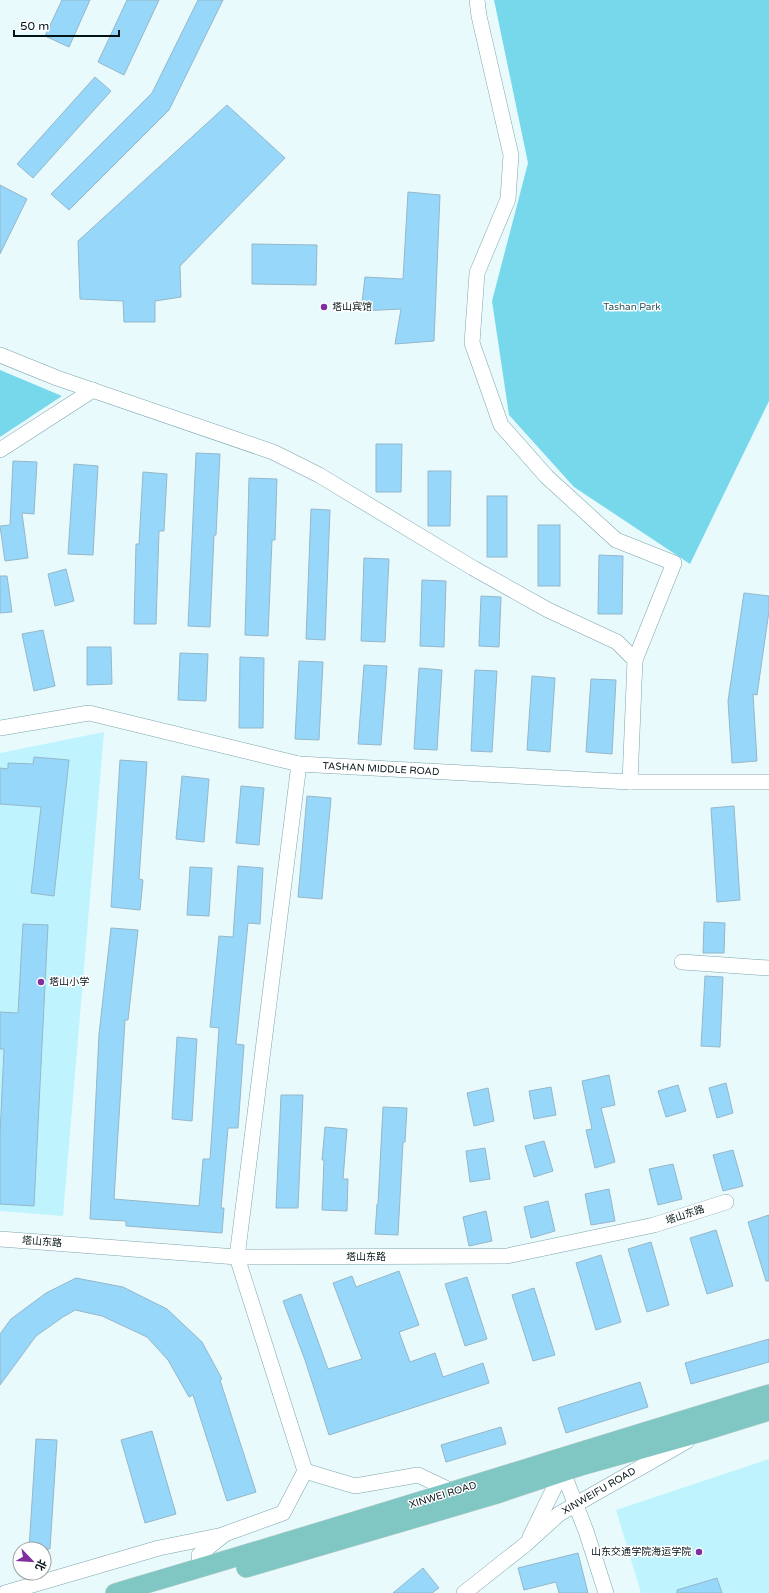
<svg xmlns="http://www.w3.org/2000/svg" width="769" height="1593" font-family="'Varela Round','Noto Sans SC',sans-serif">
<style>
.built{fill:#bff4fe}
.green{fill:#77d8eb}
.building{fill:#97d7f9;stroke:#95b7ca}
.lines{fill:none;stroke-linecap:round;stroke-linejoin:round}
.minor-casing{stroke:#7ca5ad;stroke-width:16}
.major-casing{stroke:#d2d5d5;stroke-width:20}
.minor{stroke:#fff;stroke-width:15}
.major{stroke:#80c7c3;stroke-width:19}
.poi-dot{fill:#802f9f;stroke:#fff;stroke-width:1.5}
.labels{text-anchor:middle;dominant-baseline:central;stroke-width:3;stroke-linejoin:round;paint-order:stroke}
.poi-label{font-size:10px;fill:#041316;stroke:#fff;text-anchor:start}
.park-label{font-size:10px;fill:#27555d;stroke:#fff}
.street-label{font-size:10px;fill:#041316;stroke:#fff}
</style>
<rect width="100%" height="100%" fill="#e9fafd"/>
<g class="built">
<polygon points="104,732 63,1216 0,1211 0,753"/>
<polygon points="769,1459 769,1593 641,1593 616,1510"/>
</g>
<g class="green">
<polygon points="494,0 769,0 769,401 690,564 574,487 509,415 492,301 528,163"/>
<polygon points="0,370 62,396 0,437"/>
</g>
<g class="building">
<polygon points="62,0 90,0 69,47 45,36"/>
<polygon points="127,0 159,0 124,75 98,62"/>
<polygon points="198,0 223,0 169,110 69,210 51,194 152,93"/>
<polygon points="95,77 111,91 33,178 17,164"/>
<polygon points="227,105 285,158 180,266 181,297 155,301 155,322 124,322 123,301 80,299 78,241"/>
<polygon points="0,185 27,199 0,254"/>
<polygon points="408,192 440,195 434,341 395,344 401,309 361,311 365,277 403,279"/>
<polygon points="252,244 317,245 316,285 252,284"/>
<polygon points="376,444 402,444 401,492 376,492"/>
<polygon points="196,453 220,454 216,535 214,535 210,627 188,626"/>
<polygon points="13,461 37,462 34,514 22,513 28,558 5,561 0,526 10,525"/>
<polygon points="74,464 98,466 93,555 68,554"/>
<polygon points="428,471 451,471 450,526 428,526"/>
<polygon points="143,472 167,474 164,531 159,531 156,624 134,624 136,544 139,544"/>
<polygon points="249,478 277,479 275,540 272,540 268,636 245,635"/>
<rect x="487" y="496" width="20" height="61"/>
<polygon points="311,509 330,510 325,640 306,639"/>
<rect x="538" y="525" width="22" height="61"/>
<polygon points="599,555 623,556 622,614 598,614"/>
<polygon points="364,558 389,559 385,642 361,641"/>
<polygon points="66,569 74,601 55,606 48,574"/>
<polygon points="0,576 7,576 12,612 0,613"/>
<polygon points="422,580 446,581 444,647 420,646"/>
<polygon points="744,593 769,596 769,611 757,695 753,694 757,761 732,763 728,701"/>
<polygon points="481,596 501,597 499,647 479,646"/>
<polygon points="43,630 55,686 34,691 22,634"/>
<polygon points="87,647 111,647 112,684 87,685"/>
<polygon points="180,653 208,654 206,701 178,700"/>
<polygon points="240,657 264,658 263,728 239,728"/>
<polygon points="299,661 323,662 319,740 295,739"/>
<polygon points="364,665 387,666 381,745 358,744"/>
<polygon points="419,668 442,670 437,750 414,749"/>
<polygon points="475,670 497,671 492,752 471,751"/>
<polygon points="532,676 555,678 550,752 527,750"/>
<polygon points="591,679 616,680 612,754 586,752"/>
<polygon points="34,757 69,760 54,896 31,893 41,807 0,804 0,768 8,769 8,763 33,764"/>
<polygon points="120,760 147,762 139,879 143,880 140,910 111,907"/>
<polygon points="182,776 209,779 204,842 176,839"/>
<polygon points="241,786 264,788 259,845 236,843"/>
<polygon points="307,796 331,798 322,899 298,897"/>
<polygon points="734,806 740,900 717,902 711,808"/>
<polygon points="238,866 263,868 260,924 248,923 236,1044 244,1045 238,1128 228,1128 221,1208 224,1208 222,1233 126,1226 126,1221 90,1219 99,1034 111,928 138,930 128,1020 125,1020 114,1199 199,1206 203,1159 210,1159 219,1028 210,1027 219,936 233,937"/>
<polygon points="190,867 212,868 209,916 187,915"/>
<polygon points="704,922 725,923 724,953 703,953"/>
<polygon points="23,924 48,925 34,1206 0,1204 0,1135 4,1049 0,1049 0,1012 18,1013"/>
<polygon points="705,976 723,977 720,1047 701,1046"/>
<polygon points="177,1037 197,1039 192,1121 172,1119"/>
<polygon points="609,1075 615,1105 601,1108 615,1162 595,1168 586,1130 592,1129 582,1081"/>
<polygon points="726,1083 733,1113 717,1118 709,1088"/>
<polygon points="678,1085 686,1111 666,1117 658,1091"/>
<polygon points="551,1087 556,1115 534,1119 529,1091"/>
<polygon points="488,1088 494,1121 474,1126 467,1093"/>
<polygon points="281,1095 303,1095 298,1208 276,1208"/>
<polygon points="383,1107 407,1108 405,1142 403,1142 398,1235 375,1234 377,1204 378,1204"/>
<polygon points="325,1127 347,1129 343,1179 348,1179 347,1211 322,1210 324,1160 322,1160"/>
<polygon points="544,1141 553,1171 534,1177 525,1146"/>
<polygon points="485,1148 490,1179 470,1182 466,1151"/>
<polygon points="733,1150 743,1186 723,1191 713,1155"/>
<polygon points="673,1164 682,1199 658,1205 649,1169"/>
<polygon points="609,1189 615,1221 591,1225 585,1194"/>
<polygon points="548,1201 555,1231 531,1238 524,1207"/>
<polygon points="486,1211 492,1241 469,1246 463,1217"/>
<polygon points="769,1215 769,1281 766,1281 748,1222"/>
<polygon points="716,1230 733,1286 707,1294 690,1238"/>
<polygon points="651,1242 669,1305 647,1312 628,1249"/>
<polygon points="601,1255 621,1322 596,1330 576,1263"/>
<polygon points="399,1271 419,1325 399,1332 410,1362 435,1353 443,1377 483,1363 489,1383 329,1435 305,1360 283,1301 301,1294 328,1369 362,1359 333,1283 352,1276 356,1287"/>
<polygon points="467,1277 487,1339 465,1346 445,1284"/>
<polygon points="76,1278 123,1287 167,1309 202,1342 222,1379 220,1380 256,1492 227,1501 193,1395 189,1397 168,1360 147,1337 102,1316 75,1310 63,1317 36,1336 0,1385 0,1334 11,1319 46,1293"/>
<polygon points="534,1288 555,1355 533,1361 512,1295"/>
<polygon points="769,1339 769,1362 691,1384 685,1363"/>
<polygon points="640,1382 648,1407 566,1433 558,1408"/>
<polygon points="501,1427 506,1444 446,1462 441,1445"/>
<polygon points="152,1431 176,1514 145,1523 121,1440"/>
<polygon points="36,1439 57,1440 50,1549 29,1549"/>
<polygon points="578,1553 588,1593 559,1593 556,1582 524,1590 518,1568"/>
<polygon points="423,1568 439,1588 432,1593 393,1593"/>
<polygon points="717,1578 722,1593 677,1593 677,1590"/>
</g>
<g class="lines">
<g class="minor-casing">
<g id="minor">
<polyline points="477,0 479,16 511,155 508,199 477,273 472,343 501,425 547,477 616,540 674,563 635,660"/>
<polyline points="0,355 57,378 273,452 319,475 473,568 548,610 617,642 635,660 630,782"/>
<polyline points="0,450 93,390"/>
<polyline points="0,728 89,713 299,764 630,782 769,782"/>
<polyline points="682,962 769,968"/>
<polyline points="0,1239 237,1257 507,1256 654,1225 726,1202"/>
<polyline points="559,1462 586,1531 606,1593"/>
<polyline points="305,1471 355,1486 418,1475 454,1492"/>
<polyline points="530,1537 562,1472"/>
<polyline points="200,1568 199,1555 225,1534 283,1513 305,1471 237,1257 299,764"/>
<polyline points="5,1593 159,1548 223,1535"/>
<polyline points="464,1593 526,1544 559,1514 687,1441"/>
</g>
</g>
<g class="major-casing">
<g id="major">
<polyline points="246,1568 494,1495 581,1466 705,1431 769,1411"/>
<path d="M115,1593C334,1529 551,1460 769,1394"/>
</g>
</g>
<use href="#minor" class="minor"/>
<use href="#major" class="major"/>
</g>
<g class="poi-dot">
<circle cx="324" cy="307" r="4"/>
<circle cx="41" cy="982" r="4"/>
<circle cx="699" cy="1552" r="4"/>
</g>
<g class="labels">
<g class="poi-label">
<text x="332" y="307">塔山宾馆</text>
<text x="49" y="982">塔山小学</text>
<text x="691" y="1552" text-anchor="end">山东交通学院海运学院</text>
</g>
<g class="park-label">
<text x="632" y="307">Tashan Park</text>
</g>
<g class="street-label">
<text transform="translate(381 769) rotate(3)">TASHAN MIDDLE ROAD</text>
<text transform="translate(685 1215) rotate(-18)">塔山东路</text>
<text transform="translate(42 1242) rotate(4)">塔山东路</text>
<text x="366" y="1257">塔山东路</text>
<text transform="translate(599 1491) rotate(-30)">XINWEIFU ROAD</text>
<text transform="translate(443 1495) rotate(-17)">XINWEI ROAD</text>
</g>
</g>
<g transform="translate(32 1561) rotate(115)"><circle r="19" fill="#ffffff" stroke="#9ba1a2"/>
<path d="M0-3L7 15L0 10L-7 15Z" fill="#802f9f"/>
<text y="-6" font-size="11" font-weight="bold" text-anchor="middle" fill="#041316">北</text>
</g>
<path d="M14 30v6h105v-6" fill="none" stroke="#041316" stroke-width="2"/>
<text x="20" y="30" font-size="12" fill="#041316" stroke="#ffffff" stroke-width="3" paint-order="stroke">50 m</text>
</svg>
